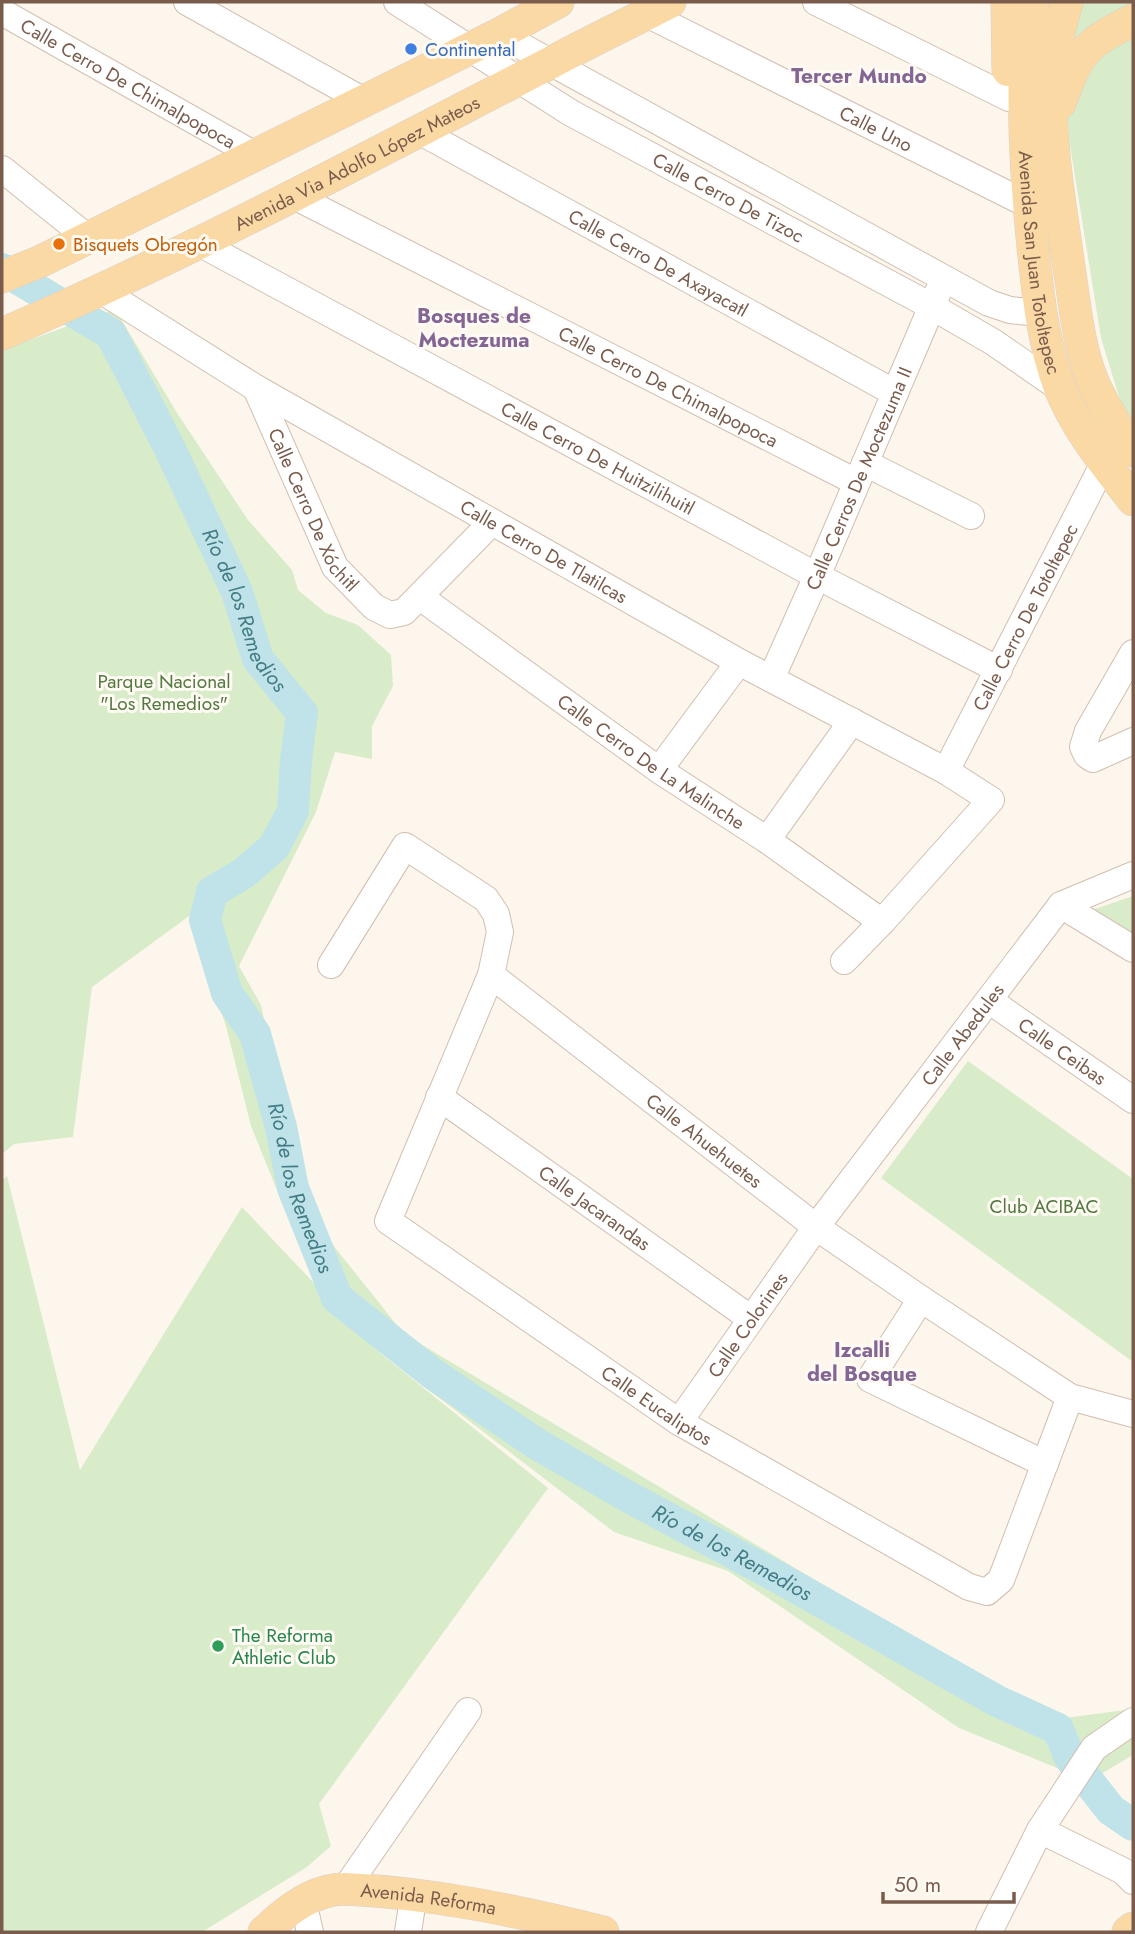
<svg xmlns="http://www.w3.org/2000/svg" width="1135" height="1934" font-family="Jost,sans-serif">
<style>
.green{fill:#d8ecc9}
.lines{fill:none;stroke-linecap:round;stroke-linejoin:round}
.river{stroke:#bfe3e8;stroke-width:32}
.minor-casing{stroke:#d1beb0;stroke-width:28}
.major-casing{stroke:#dad1cd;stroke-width:33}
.minor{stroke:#fff;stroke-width:26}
.major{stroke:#fbd9a5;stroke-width:32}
.shop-dot{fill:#3f7fe0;stroke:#fffaf3;stroke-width:2.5}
.food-dot{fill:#e8710a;stroke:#fffaf3;stroke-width:2.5}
.leisure-dot{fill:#2e9e5b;stroke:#fffaf3;stroke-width:2.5}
.labels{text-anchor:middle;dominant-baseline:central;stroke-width:6;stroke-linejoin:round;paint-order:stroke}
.shop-label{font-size:19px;fill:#366cbe;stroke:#fffaf3;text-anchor:start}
.street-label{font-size:19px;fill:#7a5c4d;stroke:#fffaf3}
.food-label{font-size:19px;fill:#c56008;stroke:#fffaf3;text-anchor:start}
.park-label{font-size:19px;fill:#537a41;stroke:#fffaf3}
.leisure-label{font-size:19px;fill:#27864d;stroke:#fffaf3;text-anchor:start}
.neighbourhood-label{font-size:21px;font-weight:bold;fill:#846695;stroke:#fffaf3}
.water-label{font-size:21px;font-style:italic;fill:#437c86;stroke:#fffaf3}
</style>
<rect width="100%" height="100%" fill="#fdf6ec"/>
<g class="green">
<polygon points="1075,2 1133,2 1133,425 1124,413 1101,338 1069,139 1064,48"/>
<polygon points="115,309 177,413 248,520 292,570 298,590 326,613 358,625 391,655 393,686 372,726 372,759 335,752 316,812 239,966 261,1005 275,1074 321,1230 404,1334 937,1653 1065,1718 1133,1709 1133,1755 1089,1781 959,1728 728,1571 614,1532 434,1394 325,1291 285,1210 251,1126 226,1026 206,969 207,903 92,987 73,1137 14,1144 2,1154 2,350"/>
<polygon points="1133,896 1133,936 1089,911"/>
<polygon points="968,1061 1133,1179 1133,1362 881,1178"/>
<polygon points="7,1176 80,1470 242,1207 380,1353 548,1488 319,1804 331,1846 307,1867 202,1932 2,1932 2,1180"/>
</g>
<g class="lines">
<path class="river" id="s1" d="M2,269L111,334L170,449L237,592L258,659L302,713L296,760L293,811L274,847L244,873L212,892L205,920L227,993L255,1034L281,1127L293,1188L337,1298L433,1374L537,1444L625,1495L774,1575L997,1701L1058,1729L1070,1758L1111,1810L1133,1825"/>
<g class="minor-casing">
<g id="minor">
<polyline points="187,2 364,101"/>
<path id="s2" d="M397,2L571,113L931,306L993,342L1061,389"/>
<polyline points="816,2 1009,98"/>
<path id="s3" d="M2,12L255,155"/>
<path id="s4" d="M647,14L1029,205"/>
<polyline points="499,34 989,303 1010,310 1039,313"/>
<path id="s5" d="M421,132L895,393"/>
<polyline points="2,169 88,238"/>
<path id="s6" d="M294,196L856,482"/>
<path id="s7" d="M199,243L817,576L999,670"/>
<path id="s8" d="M102,291L256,388L739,662L946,771L991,800L882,922L844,961"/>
<path id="s9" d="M256,388L335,567L374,607L390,615L404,612L492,522"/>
<polyline points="865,463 971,516"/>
<path id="s10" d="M420,597L659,770L767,840L882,922"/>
<polyline points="1133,653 1088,731 1083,747 1087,755 1093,759 1133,741"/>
<path id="s11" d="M771,679L817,576L938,292"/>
<polyline points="659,770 739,662"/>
<path id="s12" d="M946,771L1104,463"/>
<polyline points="767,840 852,721"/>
<polyline points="1061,905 1133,949"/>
<path id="s13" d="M331,965L405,846L486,899L496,914L500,932L491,975L388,1221L679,1422L969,1587L987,1592L1001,1580L1070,1397"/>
<path id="s14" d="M491,975L816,1227L921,1299L1070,1397L1133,1414"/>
<path id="s15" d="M990,1001L1133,1100"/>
<path id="s16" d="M439,1097L750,1318"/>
<polyline points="921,1299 870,1379 1045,1464"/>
<path id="s17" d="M679,1422L816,1227L1061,905L1133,875"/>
<polyline points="1040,1830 1123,1871 1133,1881"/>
<polyline points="345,1889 468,1711"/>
<polyline points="303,1901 310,1932"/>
<polyline points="408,1932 414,1893"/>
<polyline points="989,1932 1040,1830 1094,1748 1133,1721"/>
</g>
</g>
<g class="major-casing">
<g id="major">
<polyline points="1007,2 1008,70"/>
<path id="s18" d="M1033,2C1031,23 1026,44 1025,65C1023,126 1027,187 1033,247C1038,295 1043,343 1060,388C1076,429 1107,466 1133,500"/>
<path d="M1067,2C1059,31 1051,60 1051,91C1050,149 1061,209 1069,267C1075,305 1078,345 1093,382C1104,407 1118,429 1133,451"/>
<path d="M1060,103C1079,51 1084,45 1133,20"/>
<polyline points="2,277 39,262 88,238 499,34 558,2"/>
<path id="s19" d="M2,334C190,253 370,156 552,62C591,41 631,22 670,2"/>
<path id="s20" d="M264,1932C286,1911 313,1889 345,1889C433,1893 518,1911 603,1932"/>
<polyline points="1128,1932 1133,1928"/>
</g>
</g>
<use href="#minor" class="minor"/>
<use href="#major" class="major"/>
</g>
<circle class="shop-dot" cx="411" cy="49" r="7"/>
<circle class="food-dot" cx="59" cy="244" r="7"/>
<circle class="leisure-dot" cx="218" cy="1646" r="7"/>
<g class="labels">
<g class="shop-label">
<text x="425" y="49">Continental</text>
</g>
<g class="street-label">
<text stroke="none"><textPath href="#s3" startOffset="145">Calle Cerro De Chimalpopoca</textPath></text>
<text stroke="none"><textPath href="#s4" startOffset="256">Calle Uno</textPath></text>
<text stroke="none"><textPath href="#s19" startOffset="394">Avenida Via Adolfo López Mateos</textPath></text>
<text stroke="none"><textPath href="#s2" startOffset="385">Calle Cerro De Tizoc</textPath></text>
<text stroke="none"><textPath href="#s5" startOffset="271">Calle Cerro De Axayacatl</textPath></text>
<text stroke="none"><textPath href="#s18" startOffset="262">Avenida San Juan Totoltepec</textPath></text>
<text stroke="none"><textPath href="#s6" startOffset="420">Calle Cerro De Chimalpopoca</textPath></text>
<text stroke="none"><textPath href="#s7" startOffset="453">Calle Cerro De Huitzilihuitl</textPath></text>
<text stroke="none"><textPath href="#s11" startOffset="219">Calle Cerros De Moctezuma II</textPath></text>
<text stroke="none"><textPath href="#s9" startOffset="135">Calle Cerro De Xóchitl</textPath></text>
<text stroke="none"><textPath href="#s8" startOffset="513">Calle Cerro De Tlatilcas</textPath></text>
<text stroke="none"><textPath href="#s12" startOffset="173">Calle Cerro De Totoltepec</textPath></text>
<text stroke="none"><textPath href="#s10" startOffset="284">Calle Cerro De La Malinche</textPath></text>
<text stroke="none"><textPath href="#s17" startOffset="480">Calle Abedules</textPath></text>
<text stroke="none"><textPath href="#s15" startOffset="88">Calle Ceibas</textPath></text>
<text stroke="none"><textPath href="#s14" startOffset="270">Calle Ahuehuetes</textPath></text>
<text stroke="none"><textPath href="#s16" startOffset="191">Calle Jacarandas</textPath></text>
<text stroke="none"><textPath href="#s17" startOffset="119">Calle Colorines</textPath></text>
<text stroke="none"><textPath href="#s13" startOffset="910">Calle Eucaliptos</textPath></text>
<text stroke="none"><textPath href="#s20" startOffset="178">Avenida Reforma</textPath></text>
</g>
<g class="food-label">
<text x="73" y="244">Bisquets Obregón</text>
</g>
<g class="park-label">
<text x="164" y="681">Parque Nacional<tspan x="164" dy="22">"Los Remedios"</tspan></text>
<text x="1044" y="1206">Club ACIBAC</text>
</g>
<g class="leisure-label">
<text x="232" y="1635">The Reforma<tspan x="232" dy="22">Athletic Club</tspan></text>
</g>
<g class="neighbourhood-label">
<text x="859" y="76">Tercer Mundo</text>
<text x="474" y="316">Bosques de<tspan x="474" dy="24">Moctezuma</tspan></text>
<text x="862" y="1350">Izcalli<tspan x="862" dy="24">del Bosque</tspan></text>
</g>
<g class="water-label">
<text stroke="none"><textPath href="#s1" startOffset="434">Río de los Remedios</textPath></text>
<text stroke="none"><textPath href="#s1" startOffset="1085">Río de los Remedios</textPath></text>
<text stroke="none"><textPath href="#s1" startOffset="1673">Río de los Remedios</textPath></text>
</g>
</g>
<rect width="1135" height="1934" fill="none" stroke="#7a5c4d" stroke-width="7"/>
<path d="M883 1892v10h131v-10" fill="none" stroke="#7a5c4d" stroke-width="3.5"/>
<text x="894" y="1892" font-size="21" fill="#7a5c4d" stroke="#fffaf3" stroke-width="5" paint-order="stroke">50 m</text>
</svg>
